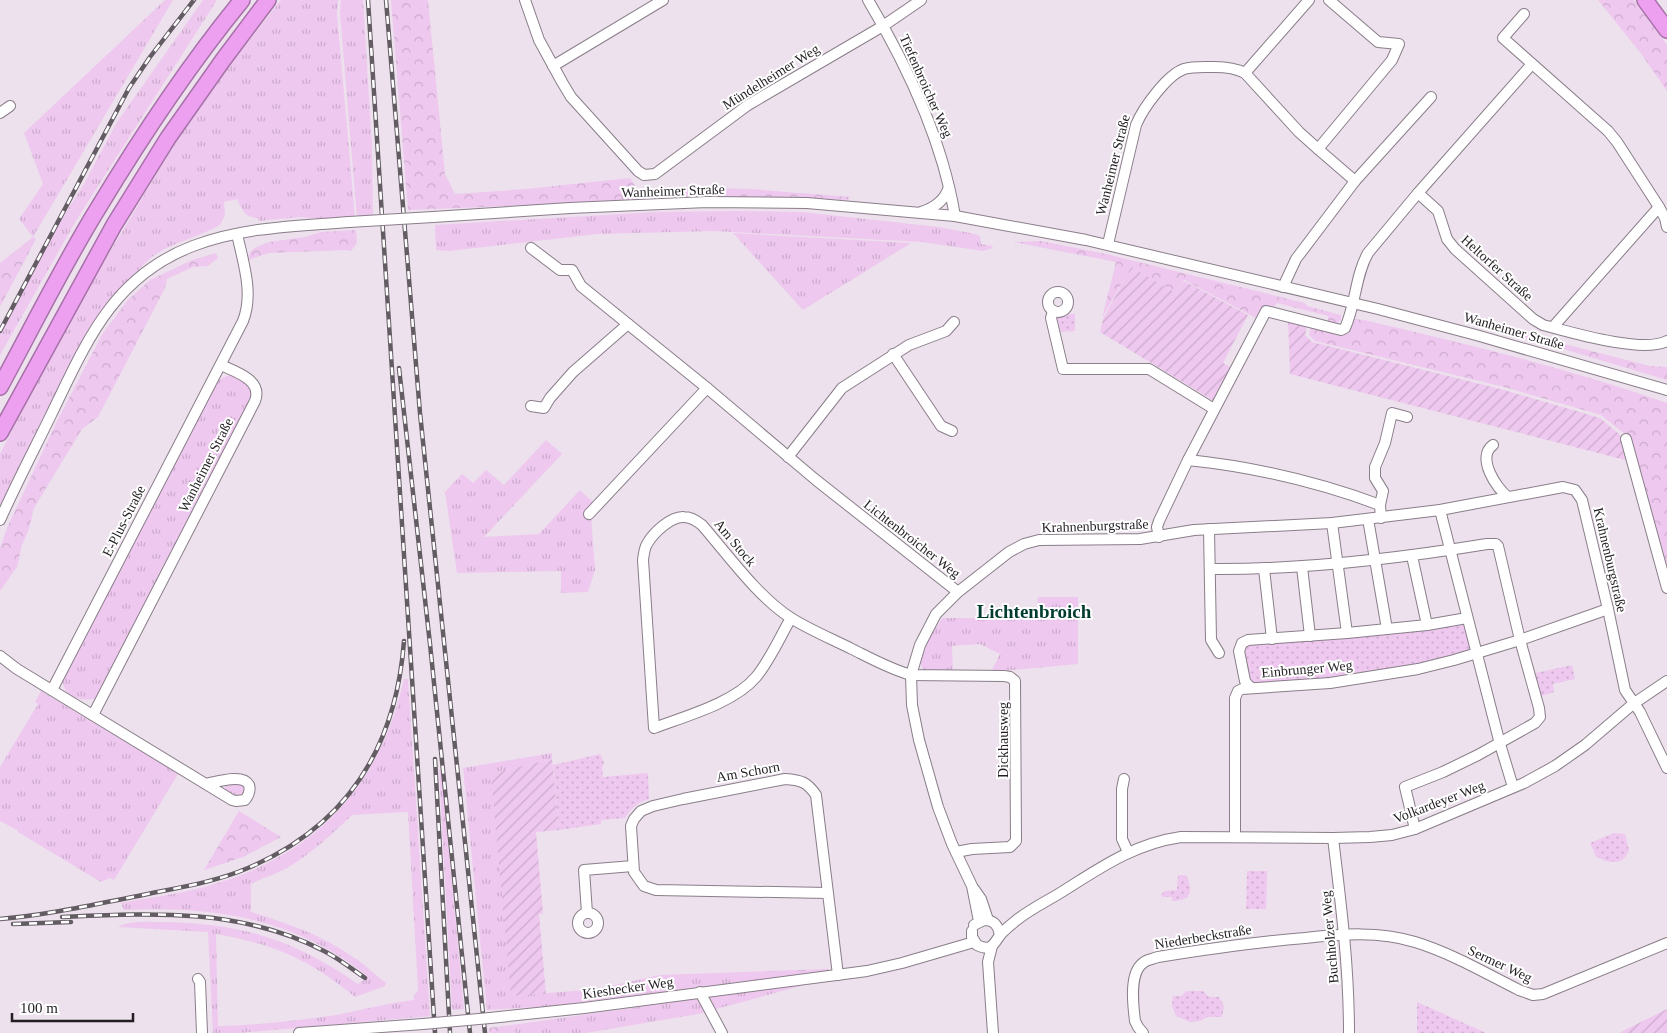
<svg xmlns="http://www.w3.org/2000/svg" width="1667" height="1033" font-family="Georgia,serif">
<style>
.grass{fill:url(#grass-tufts);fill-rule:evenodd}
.forest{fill:url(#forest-crowns)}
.park{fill:url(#park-dots)}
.garden{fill:url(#garden-furrows)}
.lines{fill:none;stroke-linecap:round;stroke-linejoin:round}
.minor-casing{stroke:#897e89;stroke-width:12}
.highway-casing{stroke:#a672a8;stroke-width:18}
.minor{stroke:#fff;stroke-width:10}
.highway{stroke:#ed9ff0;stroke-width:15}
.rail-casing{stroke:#635c63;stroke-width:4.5}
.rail{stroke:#fff;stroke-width:2.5;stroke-dasharray:8;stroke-linecap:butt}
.minor-bridge-casing{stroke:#897e89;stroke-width:12;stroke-linecap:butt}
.minor-bridge{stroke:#fff;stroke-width:10}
.labels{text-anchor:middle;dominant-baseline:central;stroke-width:4;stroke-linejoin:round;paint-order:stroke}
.street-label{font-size:14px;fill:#221e22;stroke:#fff}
.district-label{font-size:19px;font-weight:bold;fill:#003b2f;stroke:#fff}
</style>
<defs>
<pattern id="grass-tufts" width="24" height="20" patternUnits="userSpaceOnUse" patternTransform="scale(1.25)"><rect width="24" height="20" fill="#eec8ef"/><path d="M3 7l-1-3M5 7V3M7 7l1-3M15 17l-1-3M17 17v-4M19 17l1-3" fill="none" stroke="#ccabcd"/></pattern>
<pattern id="forest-crowns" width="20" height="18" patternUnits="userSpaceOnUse" patternTransform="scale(1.25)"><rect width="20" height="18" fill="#eec8ef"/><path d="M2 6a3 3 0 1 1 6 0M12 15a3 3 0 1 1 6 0" fill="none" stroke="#ccabcd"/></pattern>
<pattern id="park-dots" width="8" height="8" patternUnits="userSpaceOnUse" patternTransform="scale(1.25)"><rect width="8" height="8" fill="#eec8ef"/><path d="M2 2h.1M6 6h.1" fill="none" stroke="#ccabcd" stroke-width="1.8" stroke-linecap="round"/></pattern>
<pattern id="garden-furrows" width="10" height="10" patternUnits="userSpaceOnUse" patternTransform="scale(1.25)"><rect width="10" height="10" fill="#eec8ef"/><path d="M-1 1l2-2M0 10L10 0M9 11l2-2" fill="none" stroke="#ccabcd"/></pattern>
</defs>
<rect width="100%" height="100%" fill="#ede1ed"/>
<g class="grass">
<polygon points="165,0 173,0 33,237 19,219 43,184 24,133"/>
<polygon points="203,0 217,0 77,219 0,355 0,331 44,247 84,184 117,122"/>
<path d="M281,0H338L337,14L355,218L321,219L300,217L259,221L258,218C245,218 242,210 237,199L224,202L225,215L220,225C199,237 176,241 156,254C143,263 134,276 123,287L0,512V454L41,373L92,282L180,135L214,85Z"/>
<polygon points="341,0 363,0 372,147 373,217 357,218 340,14"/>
<polygon points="740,211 802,212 939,227 975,234 980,236 981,244 992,246 993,248 983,251 922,242 713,231 597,234 449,251 436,250 435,225 656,212"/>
<polygon points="733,233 911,243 803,310"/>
<path d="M229,375C246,376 251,386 252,402L98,696L95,699C78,701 61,697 63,676L215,382Z"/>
<polygon points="546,440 562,454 484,537 539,534 580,490 595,504 591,515 595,570 588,592 561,593 561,571 457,573 445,492 462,474 473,483 486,470 504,485"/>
<polygon points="1038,597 1078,597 1078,664 991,672 1000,654 980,644 952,646 953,672 923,670 920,662 929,639 942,618 1019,618 1037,610"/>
<path d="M404,679H408L430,1016L239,1033H213L208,932L118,927C130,920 149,922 163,922C241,923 295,940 358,984L365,979L366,975C294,918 214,906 124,910L121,903C153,897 187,893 218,883C319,852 381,783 404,679ZM408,812L418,990L414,996V1000C388,1003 362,1010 336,1015C297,1021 257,1025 218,1026L216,934C274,944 310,960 355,997L385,986L386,983C375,975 365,964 353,957C322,935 287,923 251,912V884C263,878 276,874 287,868C311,854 332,834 352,815Z"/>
<polygon points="41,691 178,774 114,880 110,878 101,882 18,832 17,830 0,821 0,767 38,704 35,702"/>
<polygon points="552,753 552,759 501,771 512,996 597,989 660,975 828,969 829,971 551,1006 487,1010 463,768"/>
<polygon points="439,770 441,770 464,1009 452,1010"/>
<polygon points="232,783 242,784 245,789 243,795 237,798 224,789 226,784"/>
<polygon points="801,984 801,986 698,1014 586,1033 516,1033 512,1025"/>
</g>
<g class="forest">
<polygon points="391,0 428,0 445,174 455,194 526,189 630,178 641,194 667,187 750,189 850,197 848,200 748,197 707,198 408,210"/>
<polygon points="1598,0 1634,0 1667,45 1667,91 1642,55"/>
<polygon points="356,230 357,243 351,251 346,250 269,253 248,260 250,252 256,247 269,242 305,237 321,232"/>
<polygon points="33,237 36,239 0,307 0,263"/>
<polygon points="1041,241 1106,254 1305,303 1307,306 1341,315 1341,320 1337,323 1328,321 1328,316 1277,303 1274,307 1266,305 1258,319 1184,280 1176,293 1131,267 1102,318 1116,262 1014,242"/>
<polygon points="216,253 218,258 208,266 193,267 167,279 165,288 98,417 82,429 34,508 29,529 22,545 17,567 0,591 0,548 7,528 58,419 103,333 127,301 150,280 192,260"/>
<path d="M1352,319L1364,320C1466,344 1568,368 1667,403V570L1631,439L1601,415L1504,387L1315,341L1309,335L1311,325L1349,334Z"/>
<polygon points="1521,333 1650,366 1667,367 1667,380 1523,337"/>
<polygon points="239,811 281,837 243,857 204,870"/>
<polygon points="512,1025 516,1033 489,1033 489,1028"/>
</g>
<g class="park">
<polygon points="1064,314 1075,314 1075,331 1058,332 1056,319"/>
<polygon points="1444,622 1467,624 1473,649 1469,654 1381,675 1248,685 1241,646"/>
<polygon points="1572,665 1575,679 1553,684 1554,692 1541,696 1535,673"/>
<path d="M600,754L604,762L602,768L603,777L648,773L649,799C638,802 631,808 625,818L601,820V824L559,830L553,765Z"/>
<path d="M1614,833L1625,834L1629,850C1624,866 1608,864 1596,856L1590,843Z"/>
<polygon points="1247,871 1267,871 1266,909 1246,909"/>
<path d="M1178,875H1186C1194,892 1191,901 1172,901V897H1162L1161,894L1165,891L1177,890Z"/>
<polygon points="1186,991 1203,991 1209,997 1219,997 1224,1006 1222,1017 1207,1017 1200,1021 1190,1022 1176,1016 1172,1006 1173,996 1182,996"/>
<polygon points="1417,1002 1486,1033 1417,1033"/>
</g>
<g class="garden">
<polygon points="1131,267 1176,293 1184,281 1248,315 1223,363 1232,368 1214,401 1100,332 1103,319"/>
<polygon points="1288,319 1307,325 1305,335 1312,342 1504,390 1600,418 1625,439 1629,461 1290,374"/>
<polygon points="552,759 559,830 536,832 543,913 539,914 546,994 511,996 491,776 501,771"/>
<polygon points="1667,1009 1667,1033 1619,1033"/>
</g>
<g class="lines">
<g class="minor-casing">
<g id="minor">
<polyline points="525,0 539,40 562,82 571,97 638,171 644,175 655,174 748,105 883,26 921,0"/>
<path d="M868,0C908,67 942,139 955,216"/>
<polyline points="1329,0 1378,42 1399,44 1392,60 1318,149 1355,181"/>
<polyline points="1524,14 1503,38 1608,131 1617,142 1659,207 1665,218 1667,227"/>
<polyline points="553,66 663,0"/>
<polyline points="1245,73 1309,0"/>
<polyline points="0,113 10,106"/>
<path d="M1418,193L1438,211L1447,239L1455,249L1533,319L1543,325C1570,332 1643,354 1667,341"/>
<path d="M921,212C934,208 945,200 949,187"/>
<polyline points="433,217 570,208 707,202 807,203 955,216 1086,240 1378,309 1476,335 1667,390"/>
<path d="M1108,244L1136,125C1143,108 1167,75 1184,69C1194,66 1204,67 1215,67C1227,67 1235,68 1245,73L1299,132L1318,149"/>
<polyline points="531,248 560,270 572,270 581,286 707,388 816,480 958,592"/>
<polyline points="1283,287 1296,259 1355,181 1431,97"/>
<circle cx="1058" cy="302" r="10"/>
<polyline points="1053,311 1051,318 1063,369 1149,369 1214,409"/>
<polyline points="1553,327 1659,207"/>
<polyline points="893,354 941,426 952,431"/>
<polyline points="531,406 544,408 550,398 573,372 628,324"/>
<polyline points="1626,439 1667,588"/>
<path d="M1493,445C1476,457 1496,488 1508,497"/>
<polyline points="788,457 842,388 909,345 946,331 954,322"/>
<path d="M1188,460L1266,311L1341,330L1345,328C1356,304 1355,276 1368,253L1418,193L1532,64"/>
<polyline points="1380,505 1383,491 1375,478 1375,467 1385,443 1392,413 1407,417"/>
<polyline points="1440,510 1500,744 1513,787"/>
<polyline points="589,514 707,388"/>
<polyline points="1368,519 1387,629"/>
<path d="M0,520C16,484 34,450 51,415C86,343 112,277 193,246C242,227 297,226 349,222"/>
<polyline points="1332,523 1347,633"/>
<polyline points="1209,529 1211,640 1219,653"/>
<path d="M1159,537L1157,527L1159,521L1188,460C1255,467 1316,481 1380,505L1381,518"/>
<polyline points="1412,556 1427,625"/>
<polyline points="1302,567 1310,636"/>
<path d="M1210,569C1303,570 1395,559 1487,544H1496L1498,546L1520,640L1539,708L1540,717L1535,723L1478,755L1443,772L1405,787L1415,829"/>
<polyline points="1264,569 1272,639"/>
<path d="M791,618C780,637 770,660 756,677C734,703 686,716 654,728L643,560C644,554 644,549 647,544C653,533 671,516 684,517C691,517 697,521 702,525C728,555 758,597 791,618C810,630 832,639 852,649C872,659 890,669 911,675L1004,676L1010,677L1015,681L1016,841L1010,847L972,849L956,852"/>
<path d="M0,656L17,669L232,800L236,801L245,800C248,796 251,791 249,785C243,773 216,782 206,784"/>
<polyline points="1252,688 1248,685 1245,681 1239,651 1242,643 1248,640 1347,633 1427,625 1467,618"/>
<path d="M52,690L243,321C254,293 243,262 237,234"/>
<path d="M93,715L255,401C263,380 236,372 221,365"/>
<polyline points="1124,779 1122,789 1122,839 1128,852"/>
<polyline points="1235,837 1235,698 1238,691 1242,689 1330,683 1418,669 1454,660 1520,640 1608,609"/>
<path d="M1333,838C1341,904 1349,967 1349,1033"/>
<polyline points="974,889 981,899 988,920"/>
<path d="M828,893L656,890L644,886L634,872L631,826L634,819L641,811L653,806L683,799L785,779C801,780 807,782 816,795L838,975"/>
<polyline points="587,913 584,870 633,866"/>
<circle cx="588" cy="923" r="10"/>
<polyline points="979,921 972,886 952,844 938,807 919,740 912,705 911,675 920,645 936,614 958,592 1009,552 1024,544 1039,540 1140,539 1194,530 1332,523 1440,510 1563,487 1575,490 1582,500 1608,609 1625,690 1640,712 1667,768"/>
<path d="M974,925L984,920C994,920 998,925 1000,935"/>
<path d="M972,931V937L977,945C993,953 994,942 1001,934C1005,929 1013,923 1018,919C1031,909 1047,901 1060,893C1100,868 1133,844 1181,837L1333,838L1370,837L1392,835L1415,829L1524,783L1555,766L1585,745L1633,704L1667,681"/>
<polyline points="992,946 988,962 993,1033"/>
<polyline points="198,979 200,982 202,1033"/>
<polyline points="700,992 722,1033"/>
<polyline points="490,1018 584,1008 867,971 902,963 974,942"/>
<polyline points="299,1033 423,1024"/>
<path d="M1143,1033L1138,1027L1135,1021C1133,1005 1129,973 1143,963C1147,959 1153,959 1158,957C1207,949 1256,942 1305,938C1342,934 1379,931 1415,942C1451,953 1485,973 1519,990L1533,995L1543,994L1667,943"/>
</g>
</g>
<g class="highway-casing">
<g id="highway">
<polyline points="1645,0 1667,30"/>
<path d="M0,387C32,328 62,267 97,210C141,137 188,66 242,0"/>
<polyline points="0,433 114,225 168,138 223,60 268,0"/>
</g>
</g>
<use href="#minor" class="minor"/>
<use href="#highway" class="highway"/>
<g class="rail-casing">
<g id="rail">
<polyline points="368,0 435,1033"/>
<polyline points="386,0 420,413 485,1033"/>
<polyline points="0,331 129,88 150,57 194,0"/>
<polyline points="399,368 430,644 470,1033"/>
<polyline points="435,759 450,1033"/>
<path d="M62,917C152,913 241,908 324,951C338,958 352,969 365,978"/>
<path d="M0,919C47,915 92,905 138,896C175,888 213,883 248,868C347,826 396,747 404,641"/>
<polyline points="13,924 71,922"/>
</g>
</g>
<use href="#rail" class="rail"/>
<g class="minor-bridge-casing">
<g id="minor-bridge">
<polyline points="349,222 433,217"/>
<polyline points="423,1024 490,1018"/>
</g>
</g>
<use href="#minor-bridge" class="minor-bridge"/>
</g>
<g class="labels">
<g class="street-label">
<text transform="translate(771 77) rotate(-32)">Mündelheimer Weg</text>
<text transform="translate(926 86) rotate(66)">Tiefenbroicher Weg</text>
<text transform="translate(1113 165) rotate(-76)">Wanheimer Straße</text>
<text transform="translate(673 191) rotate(-2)">Wanheimer Straße</text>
<text transform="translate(1497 268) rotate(42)">Heltorfer Straße</text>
<text transform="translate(1514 331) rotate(16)">Wanheimer Straße</text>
<text transform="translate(206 465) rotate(-63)">Wanheimer Straße</text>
<text transform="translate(124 521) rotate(-63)">E-Plus-Straße</text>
<text transform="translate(1095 526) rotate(-2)">Krahnenburgstraße</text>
<text transform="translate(912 539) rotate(38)">Lichtenbroicher Weg</text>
<text transform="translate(735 543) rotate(50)">Am Stock</text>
<text transform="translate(1610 560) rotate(77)">Krahnenburgstraße</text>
<text transform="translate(1307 669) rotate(-5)">Einbrunger Weg</text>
<text transform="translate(1003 740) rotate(-90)">Dickhausweg</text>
<text transform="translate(748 772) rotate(-10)">Am Schorn</text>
<text transform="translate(1439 802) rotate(-21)">Volkardeyer Weg</text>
<text transform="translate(1203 937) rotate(-9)">Niederbeckstraße</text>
<text transform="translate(1330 937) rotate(-95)">Buchholzer Weg</text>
<text transform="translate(1500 964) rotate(25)">Sermer Weg</text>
<text transform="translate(628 988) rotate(-8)">Kieshecker Weg</text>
</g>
<g class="district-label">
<text x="1034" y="611">Lichtenbroich</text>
</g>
</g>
<path d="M12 1013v8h121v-8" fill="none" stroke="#221e22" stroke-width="2.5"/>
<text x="20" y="1013" font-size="15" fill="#221e22" stroke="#ffffff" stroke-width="4" paint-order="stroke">100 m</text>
</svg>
